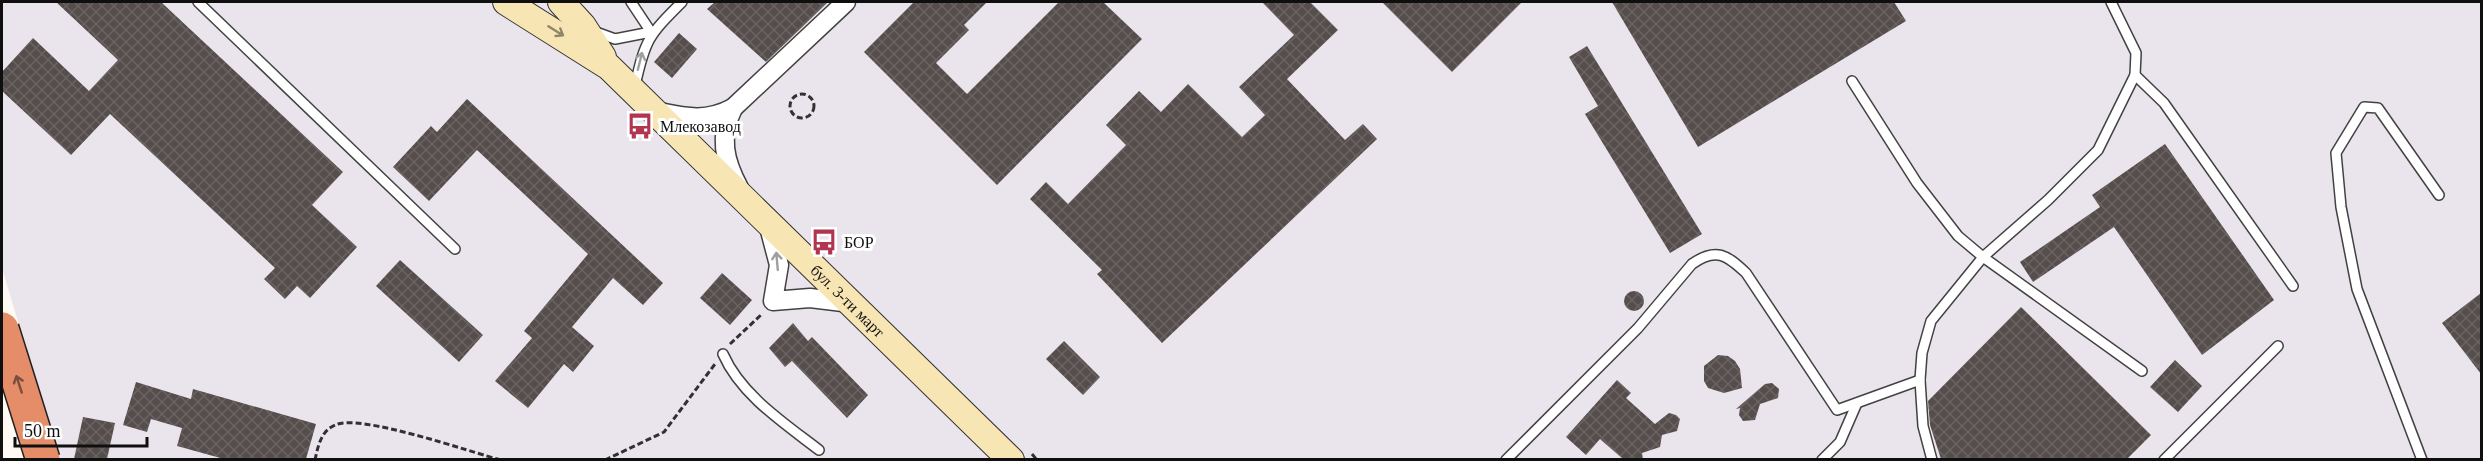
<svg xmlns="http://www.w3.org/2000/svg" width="2483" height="461" font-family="Georgia,serif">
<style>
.industrial{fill:#eae4ec}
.building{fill:url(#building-cross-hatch)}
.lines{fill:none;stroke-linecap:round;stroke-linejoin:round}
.lane-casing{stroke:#424242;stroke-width:12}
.street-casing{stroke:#424242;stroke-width:21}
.secondary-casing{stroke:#313131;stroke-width:28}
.path{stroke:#313131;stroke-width:3;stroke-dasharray:6 3;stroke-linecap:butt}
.lane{stroke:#fff;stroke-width:9}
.street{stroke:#fff;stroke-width:18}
.secondary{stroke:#f7e5b4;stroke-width:26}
.highway-bridge-casing{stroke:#202020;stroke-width:36;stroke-linecap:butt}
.highway-bridge{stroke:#e58d68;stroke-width:33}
.oneway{stroke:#8f856a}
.oneway2{stroke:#9f9f9f}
.oneway3{stroke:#7a4e3c}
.labels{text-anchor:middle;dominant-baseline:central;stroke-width:6;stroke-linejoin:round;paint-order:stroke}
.poi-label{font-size:16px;fill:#0f0f0f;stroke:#fff;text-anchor:start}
.street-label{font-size:16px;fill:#0f0f0f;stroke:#fff}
</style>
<defs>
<pattern id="building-cross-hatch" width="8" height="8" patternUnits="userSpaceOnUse" patternTransform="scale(1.5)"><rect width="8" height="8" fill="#564e4c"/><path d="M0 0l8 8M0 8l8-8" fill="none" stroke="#696361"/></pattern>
</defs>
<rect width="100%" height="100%" fill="#fef9f2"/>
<polygon class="industrial" points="2,2 2481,2 2481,459 59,459 2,268"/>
<g class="building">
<polygon points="56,2 161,2 343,172 312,205 357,247 310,298 297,286 285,299 264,279 275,268 110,114 71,155 2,91 2,72 33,38 89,91 118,60"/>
<polygon points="715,2 828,2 766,62 707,9"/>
<polygon points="914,2 987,2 964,25 969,30 936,63 967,94 1059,2 1103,2 1142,39 997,185 864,52"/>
<polygon points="1262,2 1310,2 1338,30 1287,79 1345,140 1363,124 1377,139 1162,343 1097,274 1102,270 1030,199 1046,182 1068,204 1126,145 1106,125 1139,91 1161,112 1188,84 1242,137 1265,115 1239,87 1294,35"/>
<polygon points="1382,2 1522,2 1452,72"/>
<polygon points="1612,2 1894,2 1906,21 1698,147"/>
<polygon points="679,33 697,49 672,78 654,62"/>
<polygon points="1587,46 1702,234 1670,253 1585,114 1598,106 1569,57"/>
<polygon points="467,99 663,283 643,305 613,278 572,327 594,346 573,372 564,364 528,408 495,381 532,338 524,331 588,254 477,150 429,201 393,167 431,126 437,132"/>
<polygon points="2165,144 2274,300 2202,355 2114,227 2033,282 2020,262 2100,207 2092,195"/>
<polygon points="400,260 483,335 459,362 376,286"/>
<polygon points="722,273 752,300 730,325 700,298"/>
<circle cx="1634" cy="301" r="10"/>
<polygon points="2481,293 2481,374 2442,323"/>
<polygon points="2021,307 2151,435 2127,459 1941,459 1930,425 1928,401"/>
<polygon points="793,323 808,341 812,337 868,395 847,418 792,361 785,367 769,348"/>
<polygon points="1064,341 1100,377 1083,395 1046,359"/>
<polygon points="1718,355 1728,356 1735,361 1740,369 1742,388 1724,393 1708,388 1704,381 1704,366"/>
<polygon points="2175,360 2202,386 2178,412 2150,387"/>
<polygon points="1617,380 1631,393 1626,398 1655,424 1669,413 1676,415 1680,419 1677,431 1662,435 1660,447 1642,453 1643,459 1623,459 1600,439 1586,455 1566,437"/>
<polygon points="136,382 191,399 193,389 316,424 306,459 224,459 177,446 182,428 151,419 147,432 123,425"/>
<polygon points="1772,383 1779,389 1778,398 1760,404 1755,420 1743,421 1739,415 1740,408 1736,409 1765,384"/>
<polygon points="83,417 115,423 107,459 74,459"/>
</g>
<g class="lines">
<g class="lane-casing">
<g id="lane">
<polyline points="198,2 455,249"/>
<polyline points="631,2 651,32"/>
<polyline points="593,31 615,39 651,32"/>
<polyline points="2135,75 2164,103 2293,286"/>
<polyline points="1852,81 1917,183 1958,236 1983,257 2142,371"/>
<path d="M635,86C645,39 649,35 682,2"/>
<path d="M723,354C741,395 784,423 819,450"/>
<path d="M1506,460L1638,328L1692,264C1716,247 1727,255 1746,273L1837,410L1920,380"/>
<polyline points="1822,460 1840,442 1857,403"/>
<polyline points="1932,460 1923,426 1920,380 1922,353 1931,321 1983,257 2048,200 2098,150 2135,75 2136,53 2111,2"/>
<polyline points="2164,460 2278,346"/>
<polyline points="2422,460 2357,289 2341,207 2336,153 2364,107 2378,108 2439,195"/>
</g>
</g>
<g class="street-casing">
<g id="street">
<polyline points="733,108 846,2"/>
<path d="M654,111C684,117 705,123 733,108C719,137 724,160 739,188"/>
<polyline points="769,227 779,265 773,301 810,298 851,303"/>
</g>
</g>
<g class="secondary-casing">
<g id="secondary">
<path id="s1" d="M506,2L609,67L1011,460"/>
<polyline points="561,2 583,26 603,57"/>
</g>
</g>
<g class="path">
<circle cx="802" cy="106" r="12"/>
<polyline points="730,344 762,314"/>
<polyline points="1032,454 1037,460"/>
<path d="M315,460C318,446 321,431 335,425C359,413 470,452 501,460"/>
<polyline points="605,460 664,432 715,364"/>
</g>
<use href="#lane" class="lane"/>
<use href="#street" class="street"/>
<use href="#secondary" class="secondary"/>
<g class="highway-bridge-casing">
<polyline id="highway-bridge" points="2,329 43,460"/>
</g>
<use href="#highway-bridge" class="highway-bridge"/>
</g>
<defs><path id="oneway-shaft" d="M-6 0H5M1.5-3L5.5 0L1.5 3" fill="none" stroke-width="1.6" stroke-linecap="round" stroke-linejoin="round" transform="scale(1.5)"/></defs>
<use class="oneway" href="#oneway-shaft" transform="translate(556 31) rotate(32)"/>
<g class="oneway2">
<use href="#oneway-shaft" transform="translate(640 61) rotate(-76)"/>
<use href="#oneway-shaft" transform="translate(777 261) rotate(-95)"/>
</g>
<use class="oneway3" href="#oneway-shaft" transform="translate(19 384) rotate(-108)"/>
<defs>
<g id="bus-bare" transform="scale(2.07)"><path d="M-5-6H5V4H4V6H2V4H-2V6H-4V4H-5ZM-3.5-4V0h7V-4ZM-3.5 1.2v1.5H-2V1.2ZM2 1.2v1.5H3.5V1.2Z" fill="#b1354e" stroke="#fff" stroke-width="2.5" paint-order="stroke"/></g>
</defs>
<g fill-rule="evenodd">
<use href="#bus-bare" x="640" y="126"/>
<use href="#bus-bare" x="824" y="242"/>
</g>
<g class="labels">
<g class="poi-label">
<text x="660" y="126">Млекозавод</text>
<text x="844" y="242">БОР</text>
</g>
<g class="street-label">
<text stroke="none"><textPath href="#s1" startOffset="456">бул. 3-ти март</textPath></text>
</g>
</g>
<rect width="2483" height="461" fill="none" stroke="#0f0f0f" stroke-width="6"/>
<path d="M15 437v9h132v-9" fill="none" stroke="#0f0f0f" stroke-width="3"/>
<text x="24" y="437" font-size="18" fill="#0f0f0f" stroke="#ffffff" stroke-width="4.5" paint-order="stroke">50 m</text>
</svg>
